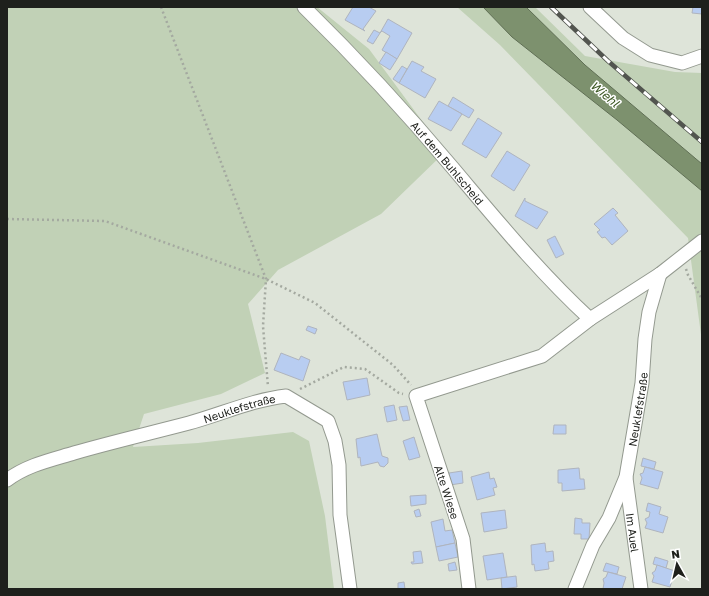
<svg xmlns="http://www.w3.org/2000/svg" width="709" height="596" font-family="'Golos Text',sans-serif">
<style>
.green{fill:#c1d1b6}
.water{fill:#7d916e;stroke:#606f55}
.building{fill:#b8cdf1;stroke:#afb4be}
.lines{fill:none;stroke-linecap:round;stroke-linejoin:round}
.street-casing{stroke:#93998f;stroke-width:15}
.path{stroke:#a4a9a0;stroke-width:2.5;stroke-dasharray:2 3;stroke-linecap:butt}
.street{stroke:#fff;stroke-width:13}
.rail-casing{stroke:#52554f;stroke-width:4.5}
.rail{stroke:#fff;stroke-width:3;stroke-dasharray:9;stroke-linecap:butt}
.labels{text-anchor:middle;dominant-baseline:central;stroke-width:3;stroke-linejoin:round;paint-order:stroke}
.street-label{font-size:11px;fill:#1e201c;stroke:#fff}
.water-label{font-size:12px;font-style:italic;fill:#3c5823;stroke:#fff}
</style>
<rect width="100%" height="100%" fill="#dee4d9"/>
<g class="green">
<polygon points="7,7 317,7 369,49 445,152 381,214 278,270 248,304 265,373 221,394 144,414 133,447 198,443 293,432 309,441 325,516 334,589 7,589"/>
<polygon points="457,7 535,7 585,56 675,72 702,73 702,342 688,238 500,45"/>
</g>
<polygon class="water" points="483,7 526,7 585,65 702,164 702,191 617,120 512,37"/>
<g class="building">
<polygon points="353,7 369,7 376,11 363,29 365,31 345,20"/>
<polygon points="693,7 702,7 702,14 692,13"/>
<polygon points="388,19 412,33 397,59 382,50 390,36 382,31 380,33"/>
<polygon points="374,30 380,33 373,44 367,41"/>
<polygon points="386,52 397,59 390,70 379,63"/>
<polygon points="412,61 424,67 421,71 436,79 425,98 399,83"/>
<polygon points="402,66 407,69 399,83 393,79"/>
<polygon points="453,97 474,110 469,118 448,106"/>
<polygon points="439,101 462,114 451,131 428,119"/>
<polygon points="478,118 502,133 486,158 462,144"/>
<polygon points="507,151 530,165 514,191 491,176"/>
<polygon points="525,198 525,201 548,212 537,229 515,216"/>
<polygon points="613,208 618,213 615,215 628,231 612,245 605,237 602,238 597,232 600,230 594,224"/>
<polygon points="555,236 564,254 556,258 547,240"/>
<polygon points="308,326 317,329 315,334 306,330"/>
<polygon points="281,353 299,360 301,356 310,360 303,381 274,370"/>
<polygon points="367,378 370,395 347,400 343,382"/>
<polygon points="394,405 397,420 387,422 384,407"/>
<polygon points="407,406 410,420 403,421 399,407"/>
<polygon points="554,425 566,425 566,434 553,434"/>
<polygon points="377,434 382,456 388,458 388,463 384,467 380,466 378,462 361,466 360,457 358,458 356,439"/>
<polygon points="414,437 420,457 409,460 403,441"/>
<polygon points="643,458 656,462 654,469 641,466"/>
<polygon points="645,467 663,472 658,489 640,484 642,478 640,474 643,473"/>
<polygon points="579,468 580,479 584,479 585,489 562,491 562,483 558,483 558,470"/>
<polygon points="462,471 463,483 450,485 449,473"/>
<polygon points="489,472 490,479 494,478 497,487 493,488 495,495 477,500 471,477"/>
<polygon points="426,495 426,504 411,506 410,496"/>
<polygon points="648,503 661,507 659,514 668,517 663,533 645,528 647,523 645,519 649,517 650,512 646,511"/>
<polygon points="419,509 421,516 416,517 414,511"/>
<polygon points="505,510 507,528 484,532 481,513"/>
<polygon points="575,518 582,519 582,523 590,523 589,539 581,539 581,534 574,534"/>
<polygon points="443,519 445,531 452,530 455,543 436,547 431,522"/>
<polygon points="455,543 458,557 439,561 436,547"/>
<polygon points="545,543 546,552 553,551 554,561 548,562 549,569 535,571 534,564 532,565 531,545"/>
<polygon points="421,551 423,563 412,564 411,562 414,562 413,552"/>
<polygon points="503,553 507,577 487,580 483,556"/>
<polygon points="655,557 668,561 666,568 653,564"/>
<polygon points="455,562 457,570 449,571 448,564"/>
<polygon points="606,563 619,567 617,574 603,571"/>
<polygon points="657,565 675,571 670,587 652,582 654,576 652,573 655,571"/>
<polygon points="608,572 626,577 622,589 603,589 604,583 603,579 606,577"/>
<polygon points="516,576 517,587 502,589 501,578"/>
<polygon points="404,582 405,589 398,589 398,583"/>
</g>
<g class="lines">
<g class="street-casing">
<g id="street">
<path id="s1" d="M304,7C356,58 405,111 452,167C496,219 539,272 590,319"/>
<polyline points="590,7 623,38 650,55 682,63 702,56"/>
<path id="s2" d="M626,478L641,589"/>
<path id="s3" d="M7,480C27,465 51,460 74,453C112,442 151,433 189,423C222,414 252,400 286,396L328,421L335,441L339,465L340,515L350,589"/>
<polyline points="469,589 463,539 416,396 542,356 590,319 660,274 702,241"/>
<path id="s4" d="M575,589L593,545L609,518L626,477L642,383L645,339L649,312L660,274"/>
</g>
</g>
<g class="path">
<polyline points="161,7 266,279 263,326 268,387"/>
<polyline points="7,219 105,221 266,279 315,303 393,365 411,385"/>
<polyline points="686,269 688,275 702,299"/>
<polyline points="300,389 344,367 365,369 399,393 403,394"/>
</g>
<use href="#street" class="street"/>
<g class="rail-casing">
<polyline id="rail" points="551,7 608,61 702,142"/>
</g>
<use href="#rail" class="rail"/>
</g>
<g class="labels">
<g class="street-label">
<text stroke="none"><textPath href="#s1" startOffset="212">Auf dem Buhlscheid</textPath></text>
<text stroke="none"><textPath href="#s3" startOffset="244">Neuklefstraße</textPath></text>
<text stroke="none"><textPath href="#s4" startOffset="192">Neuklefstraße</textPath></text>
<text transform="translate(447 492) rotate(72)">Alte Wiese</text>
<text stroke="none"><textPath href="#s2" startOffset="55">Im Auel</textPath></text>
</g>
<g class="water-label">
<text transform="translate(605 94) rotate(40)">Wiehl</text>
</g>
</g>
<rect width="709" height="596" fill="none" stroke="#1e201c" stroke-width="16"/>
<g transform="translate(677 564) rotate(352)" stroke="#ffffff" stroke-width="3" paint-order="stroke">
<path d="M0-3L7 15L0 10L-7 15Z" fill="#1e201c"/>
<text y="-6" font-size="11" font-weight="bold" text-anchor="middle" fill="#1e201c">N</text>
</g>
</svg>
